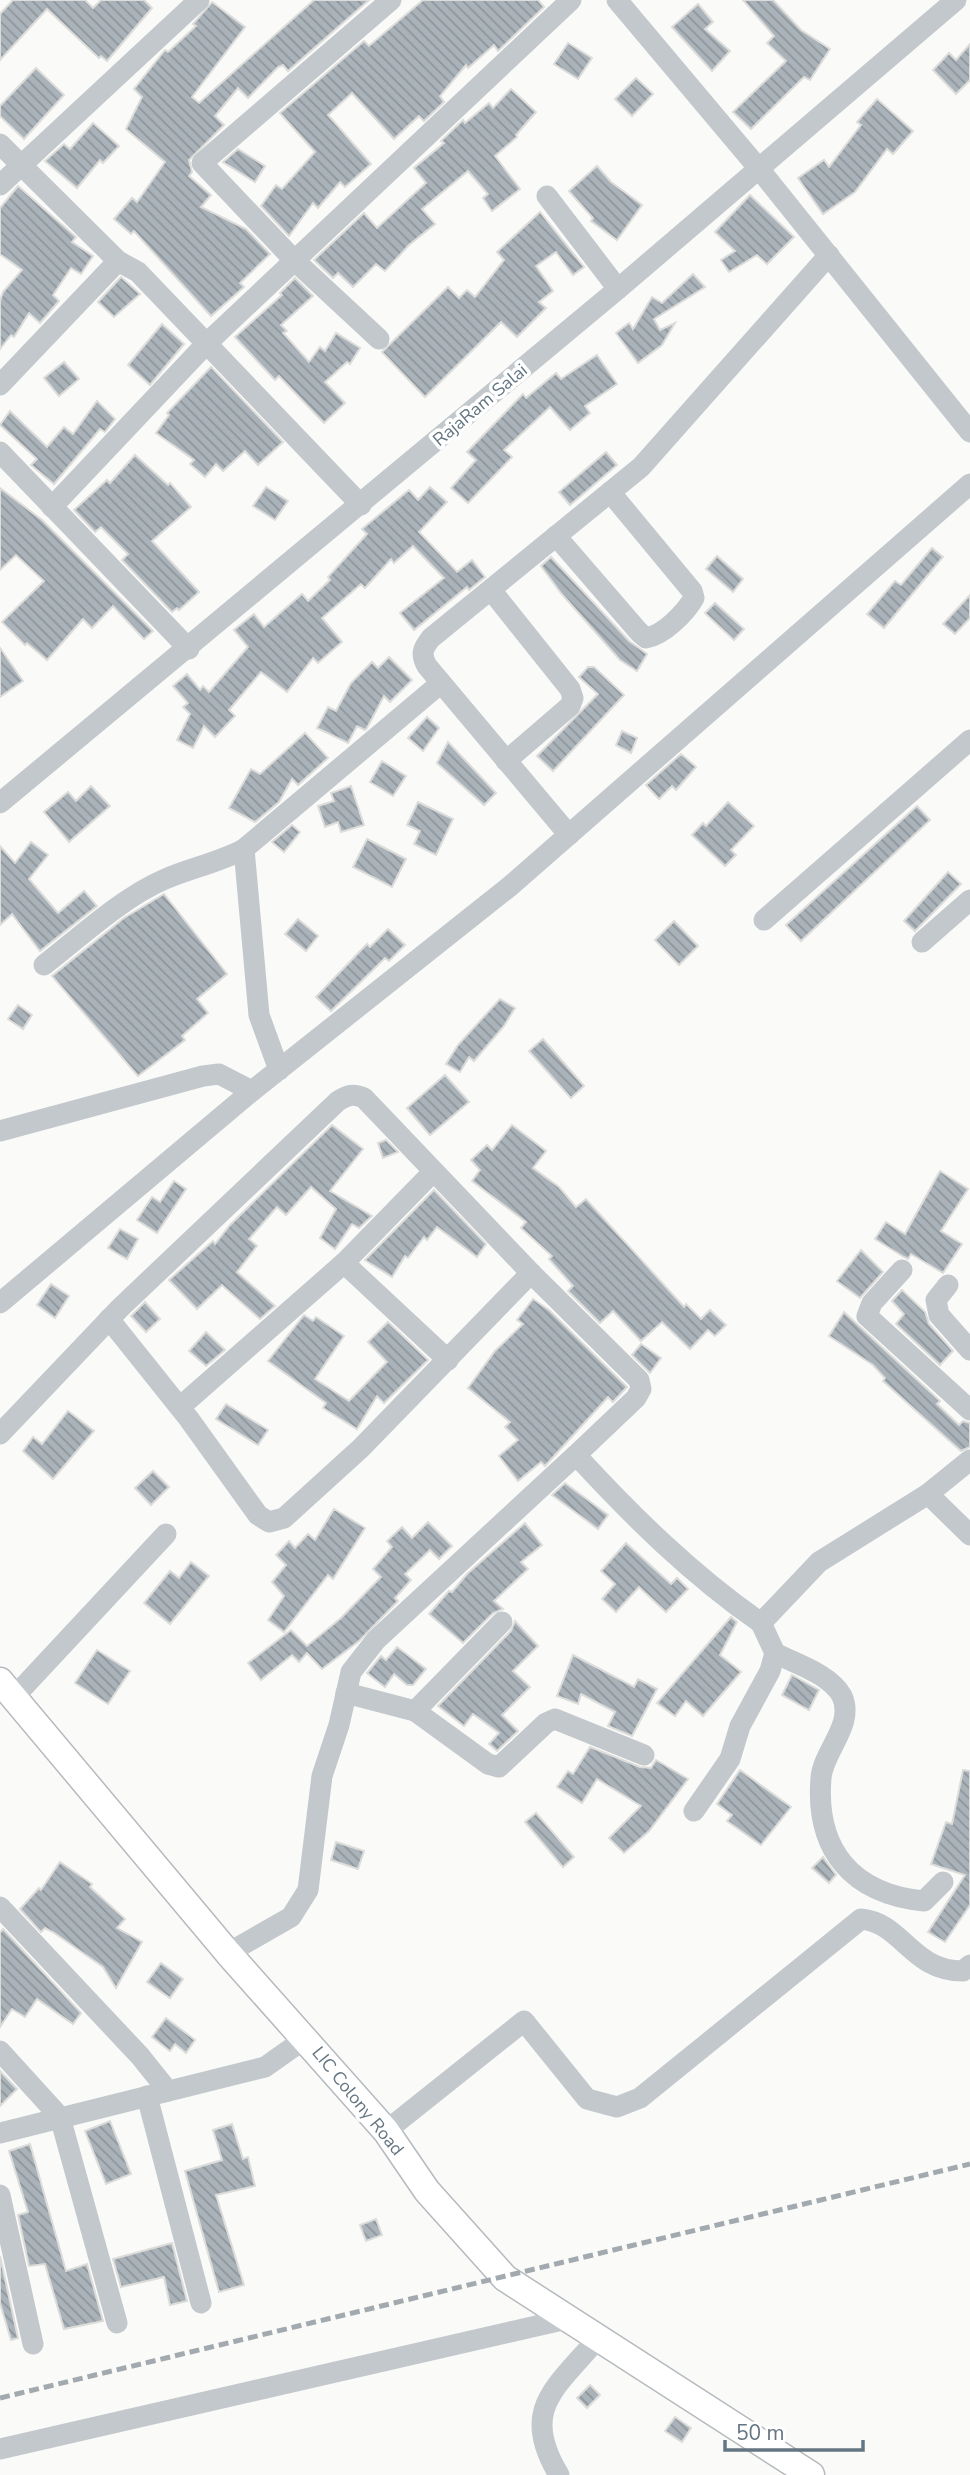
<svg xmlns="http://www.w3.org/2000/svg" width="970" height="2475" font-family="'Nunito Sans',sans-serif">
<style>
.building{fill:url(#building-back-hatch);stroke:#dcdcda;stroke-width:2}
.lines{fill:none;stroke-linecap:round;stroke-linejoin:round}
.major-casing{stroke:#b5babe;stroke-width:29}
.minor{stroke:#c3c8cc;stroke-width:21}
.major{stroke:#fff;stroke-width:26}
.rail{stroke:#a2aab0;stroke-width:5;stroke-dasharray:10 5;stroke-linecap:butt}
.labels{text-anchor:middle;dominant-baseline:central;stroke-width:7;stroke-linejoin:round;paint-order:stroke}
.street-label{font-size:18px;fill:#657683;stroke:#fff}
</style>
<defs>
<pattern id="building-back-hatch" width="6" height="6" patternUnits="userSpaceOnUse" patternTransform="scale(1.75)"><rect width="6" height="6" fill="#aab3b9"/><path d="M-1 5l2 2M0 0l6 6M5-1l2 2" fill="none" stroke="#8e969c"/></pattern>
</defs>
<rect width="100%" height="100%" fill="#fafaf8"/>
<g class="building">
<polygon points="13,0 85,0 93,8 101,0 144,0 152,8 107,61 101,56 99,58 47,9 0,60 0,14"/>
<polygon points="314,0 369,0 288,71 283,65 278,67 248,98 238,88 215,116 224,125 189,160 192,172 189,176 211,195 201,207 246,229 270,254 240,283 244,287 211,316 134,231 131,234 114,219 132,198 137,202 165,162 126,129 142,97 134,89 165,50 168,52 196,26 193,24 212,2 245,27 192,97 199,103"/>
<polygon points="423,0 538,0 544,7 498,51 494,45 468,68 466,65 440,96 444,102 424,121 419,116 394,139 352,93 328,115 371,164 345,187 340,182 318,208 313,203 289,236 261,206 276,185 282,189 315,152 280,113 364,41 369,46"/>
<polygon points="743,0 773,0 801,30 830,49 810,80 804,77 751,129 733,112 786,61 767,43 774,36"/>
<polygon points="698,4 713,22 705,29 730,51 712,71 672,27"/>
<polygon points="568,43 592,58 578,79 554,64"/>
<polygon points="970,44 970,80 956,94 933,70 949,53 956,60"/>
<polygon points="36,68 64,95 24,139 0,116 0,106"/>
<polygon points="636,78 653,94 632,116 615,99"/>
<polygon points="511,89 536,112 516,135 517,137 495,156 520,189 492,211 483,198 488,194 468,171 422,209 435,224 409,245 385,271 376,264 353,287 338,273 333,278 314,260 364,213 377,228 426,183 414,168 444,143 441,141 463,120 465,123 489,103 493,108"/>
<polygon points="877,99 913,131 893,154 887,149 855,192 823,214 798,178 824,160 829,167 861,125 857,122"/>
<polygon points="93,123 119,146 103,163 100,160 77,188 45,161 64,144 70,149"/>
<polygon points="238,149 265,166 255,182 223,162"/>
<polygon points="597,166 611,182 642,205 617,240 591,221 593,218 569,191"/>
<polygon points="18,186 76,237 72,242 93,256 81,274 71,268 53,295 59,301 40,323 29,313 14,337 11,335 0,349 0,301 3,292 22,270 0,254 0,208"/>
<polygon points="750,195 794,237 767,264 757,255 729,272 721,260 735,251 715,232"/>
<polygon points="540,212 584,267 573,275 556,252 536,266 553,291 539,302 546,308 517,337 501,322 425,397 382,352 448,287 459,298 467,290 475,297 504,260 497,252"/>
<polygon points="693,274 705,287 654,319 660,330 675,323 662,345 638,363 616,333 629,323 633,329 652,297 662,303"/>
<polygon points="121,277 140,294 114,317 98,302"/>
<polygon points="295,278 313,296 281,325 287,331 283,333 309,362 320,347 325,351 336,333 360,348 350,364 347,362 325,382 345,403 324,423 279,376 275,380 235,337 282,295 280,293"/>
<polygon points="162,324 184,344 150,385 128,365"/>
<polygon points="597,355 617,384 585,406 590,413 570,430 550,407 504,450 512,457 468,503 451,488 476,460 467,452 523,394 526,398 556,373 561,379"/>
<polygon points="64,362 79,379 59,396 44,378"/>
<polygon points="211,367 283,442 258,465 245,451 223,471 216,464 205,477 190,464 194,460 156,433 169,415 167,413"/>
<polygon points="97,401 115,419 105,432 100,429 54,484 31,465 37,459 0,425 10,411 47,447 64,427 73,434"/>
<polygon points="606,452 617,465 570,505 559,492"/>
<polygon points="135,455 168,485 170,483 191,507 152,541 199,592 179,610 177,608 172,612 122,560 128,554 101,527 95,532 74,510 107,480 110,483"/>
<polygon points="266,487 288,501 275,520 253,506"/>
<polygon points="430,487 447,502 419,532 457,572 472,560 485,577 469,590 467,587 414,630 400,613 444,578 413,546 394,563 391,559 365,588 361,584 322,618 342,642 318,663 313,658 287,692 261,672 229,710 235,716 215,737 204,726 193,748 177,740 190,714 183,707 188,703 173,686 187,674 200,690 203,686 209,692 248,647 234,630 254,614 264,627 302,594 308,601 330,580 328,577 367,534 362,529 409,490 418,500"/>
<polygon points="0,488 42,520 153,631 144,639 113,606 92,628 83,619 47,660 27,643 25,645 2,622 44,581 16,555 0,570"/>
<polygon points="932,548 943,557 884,628 867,614 895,581 901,585"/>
<polygon points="717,556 743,579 733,592 706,569"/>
<polygon points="551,557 629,641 647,654 637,671 620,660 561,593 541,566"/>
<polygon points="970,595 970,618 955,634 943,624"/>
<polygon points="715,603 744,629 734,640 705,613"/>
<polygon points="0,648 23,681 0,697"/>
<polygon points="389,657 412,680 390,702 384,696 367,728 365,730 357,726 348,743 317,728 328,707 336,711 351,683 372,662 378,668"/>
<polygon points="588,667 594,667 624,695 553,771 537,756 598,694 579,677"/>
<polygon points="427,717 439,728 423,751 408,738"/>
<polygon points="622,731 637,738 631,753 616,745"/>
<polygon points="305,733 328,758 298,785 292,779 279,802 255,822 229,808 251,769 260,774"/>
<polygon points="448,742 496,793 484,805 437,763"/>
<polygon points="681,754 696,767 676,790 672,786 659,799 646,785"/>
<polygon points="382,761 406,776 393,796 370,782"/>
<polygon points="91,786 110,806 69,842 44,812 68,792 76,801"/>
<polygon points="351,786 364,825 341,832 338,822 325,827 318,806 334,801 331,793"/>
<polygon points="418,802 453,819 436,855 414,844 420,831 407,825"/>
<polygon points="728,802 754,826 731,850 736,855 725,866 692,835 703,823 706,826"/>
<polygon points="917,806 930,820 801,941 786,925"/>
<polygon points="292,825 300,832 284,852 272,842"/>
<polygon points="367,839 406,859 392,887 353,867"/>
<polygon points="31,842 48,855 29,879 58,913 84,891 97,906 40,951 12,914 0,925 0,846 15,863"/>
<polygon points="948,872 961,884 915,931 904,921"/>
<polygon points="164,894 227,974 197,999 208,1013 182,1036 185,1040 138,1076 52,976 124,918"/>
<polygon points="298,919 318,936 306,951 285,934"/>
<polygon points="674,921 698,946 679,965 655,940"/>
<polygon points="388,929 405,945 389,961 385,958 331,1011 316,997 367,944 370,947"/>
<polygon points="500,999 515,1008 504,1026 474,1061 469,1057 460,1072 446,1064 458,1045"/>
<polygon points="18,1005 32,1015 23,1029 8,1019"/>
<polygon points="543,1039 584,1086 571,1098 529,1051"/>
<polygon points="445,1075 469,1102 430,1135 407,1108"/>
<polygon points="332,1125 363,1149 330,1191 372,1216 359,1228 352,1224 335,1249 320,1238 336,1209 311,1187 286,1215 277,1207 249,1239 257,1246 237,1272 275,1306 260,1319 222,1285 197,1309 169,1280 213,1241 215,1244 230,1225"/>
<polygon points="512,1125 546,1151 533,1168 559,1187 576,1207 586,1199 684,1307 686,1304 701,1319 710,1310 726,1325 715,1336 708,1330 690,1349 662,1322 641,1341 613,1311 600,1323 568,1291 573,1286 549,1259 552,1256 521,1228 526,1222 472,1181 480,1170 471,1160 487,1145 492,1150"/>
<polygon points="386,1140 398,1152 383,1158 378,1143"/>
<polygon points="940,1171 968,1189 941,1231 962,1244 943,1273 911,1254 908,1259 904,1257 875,1239 886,1222 905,1234"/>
<polygon points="174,1181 186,1189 157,1233 137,1220 152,1197 160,1202"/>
<polygon points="434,1190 486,1244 477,1257 437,1227 427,1240 424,1237 408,1258 405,1256 392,1277 365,1260"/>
<polygon points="120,1229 138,1239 127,1259 108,1248"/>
<polygon points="861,1250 883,1272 860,1298 837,1281"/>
<polygon points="51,1284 69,1296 55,1318 37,1305"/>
<polygon points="902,1290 925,1312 929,1324 953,1351 940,1365 896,1324 904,1314 892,1301"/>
<polygon points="533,1299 549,1310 627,1387 613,1402 608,1397 545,1466 541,1462 518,1481 499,1456 518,1440 505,1427 510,1422 468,1388 495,1351 523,1324 517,1320"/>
<polygon points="145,1302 160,1319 146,1332 131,1316"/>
<polygon points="844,1312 940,1401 937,1404 959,1425 963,1421 970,1423 970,1447 961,1451 883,1381 885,1378 873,1365 829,1336"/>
<polygon points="304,1315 313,1321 316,1317 344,1336 315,1379 349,1401 387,1362 368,1342 388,1322 428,1360 384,1403 377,1396 357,1429 323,1408 326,1403 268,1361"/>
<polygon points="206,1332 225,1350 206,1366 189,1351"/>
<polygon points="641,1344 661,1358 650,1373 632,1355"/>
<polygon points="226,1404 268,1430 258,1445 216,1419"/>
<polygon points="68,1411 94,1431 53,1479 23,1451 33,1437 42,1444"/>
<polygon points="153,1471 169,1487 151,1505 135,1488"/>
<polygon points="565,1483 608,1515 598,1529 552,1495"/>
<polygon points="334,1509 365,1528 333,1579 328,1575 284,1632 268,1620 284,1596 272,1582 286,1565 276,1555 289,1541 295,1548 308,1534 315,1540"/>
<polygon points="428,1522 452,1546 439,1559 430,1550 405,1574 411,1580 395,1598 398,1601 359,1641 322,1669 307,1653 299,1662 292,1655 261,1680 248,1663 291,1630 307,1646 341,1618 381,1577 373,1569 392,1547 387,1541 402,1527 412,1538"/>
<polygon points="525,1523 542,1545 521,1562 528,1569 494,1601 503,1609 493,1613 463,1643 429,1614 449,1591 452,1592 467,1574"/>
<polygon points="626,1543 671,1584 677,1578 688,1589 666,1612 639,1587 616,1612 602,1599 615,1584 601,1571"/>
<polygon points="191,1562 209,1576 170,1624 144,1603 170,1571 179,1578"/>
<polygon points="731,1617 737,1622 720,1655 741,1672 703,1716 686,1701 675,1716 657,1703"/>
<polygon points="515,1621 538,1646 513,1671 530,1687 502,1715 518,1731 497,1751 489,1744 499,1733 473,1714 464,1726 438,1706 511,1631"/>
<polygon points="397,1647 426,1669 413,1685 407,1685 394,1674 385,1687 367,1673 381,1656 386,1660"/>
<polygon points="97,1650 130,1671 108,1704 75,1683"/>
<polygon points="573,1655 634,1687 638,1679 657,1689 632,1736 608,1726 615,1712 581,1694 578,1704 557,1696"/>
<polygon points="792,1675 819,1690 809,1710 782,1695"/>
<polygon points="590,1747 640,1767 651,1768 656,1760 688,1779 649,1831 624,1853 609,1838 641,1806 597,1779 582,1803 557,1787 568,1771 573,1774"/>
<polygon points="740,1770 791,1807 761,1845 727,1821 732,1815 717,1804"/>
<polygon points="963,1770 970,1771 970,1905 945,1942 928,1932 965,1875 931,1864 946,1822 952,1824"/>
<polygon points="536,1813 574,1857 563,1867 525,1822"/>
<polygon points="336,1842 364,1851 358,1869 331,1860"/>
<polygon points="823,1857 836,1875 829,1883 812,1868"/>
<polygon points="60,1862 92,1884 90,1887 125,1919 117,1928 142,1942 116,1988 103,1967 53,1932 45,1928 41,1932 20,1909 39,1888 41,1890"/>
<polygon points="3,1929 81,2013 73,2024 37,1999 25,2017 12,2009 0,2027 0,1933"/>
<polygon points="161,1963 183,1979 170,1998 147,1982"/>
<polygon points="166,2018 195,2040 186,2053 175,2044 170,2051 152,2037"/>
<polygon points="0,2071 17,2089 0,2106"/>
<polygon points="110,2121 131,2174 106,2184 85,2131"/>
<polygon points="232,2124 243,2159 248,2157 255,2186 216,2195 244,2285 219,2292 185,2171 222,2160 213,2130"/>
<polygon points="30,2144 66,2271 87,2264 103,2321 64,2329 45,2264 29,2266 18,2215 28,2212 9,2151"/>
<polygon points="376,2219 382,2235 366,2241 360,2225"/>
<polygon points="172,2243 187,2301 170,2305 164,2277 121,2287 113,2259"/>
<polygon points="0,2256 18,2338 11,2340 0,2303"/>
<polygon points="590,2385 600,2395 587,2408 577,2398"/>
<polygon points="675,2417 691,2428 682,2442 665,2431"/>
</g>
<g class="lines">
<g class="major-casing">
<polyline id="major" points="0,1681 228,1953 386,2131 427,2191 505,2278 811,2475"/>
</g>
<g class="minor">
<polyline points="617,0 760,170 970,432"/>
<polyline points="0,144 118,261 0,385"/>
<polyline points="0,185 199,0"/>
<polyline points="547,196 618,289"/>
<polyline points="118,261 138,272 361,505"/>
<polyline points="379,339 294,260 202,163 391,0"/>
<polyline points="0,452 189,649"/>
<polyline points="52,507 207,343 571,0"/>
<path d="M556,536L639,632L646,638C664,635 685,613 694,598L692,591L610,492"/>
<polyline points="491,590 570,689 573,698 570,706 506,761"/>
<polyline points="0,803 618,289 956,0"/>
<path d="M569,835L427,666C420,654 423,648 431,638L641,467L829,255"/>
<polyline points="244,849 259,1015 279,1070"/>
<polyline points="764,920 970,740"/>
<polyline points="922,942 970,900"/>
<path d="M44,965C80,937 122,898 163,880C190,868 218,863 244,849L441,683"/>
<polyline points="0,1131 203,1076 219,1074 252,1091"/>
<polyline points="344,1263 433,1172"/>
<polyline points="902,1270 872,1303 867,1316 970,1410"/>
<polyline points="948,1285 936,1300 939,1315 970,1350"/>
<polyline points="0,1303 252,1091 509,887 970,484"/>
<polyline points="109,1319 189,1419 258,1515 269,1522 284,1518 361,1448 531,1273"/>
<polyline points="180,1407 344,1263 448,1360"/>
<path d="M0,1434L120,1308L338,1101C348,1095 353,1093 364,1098L531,1273L639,1380L641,1389L636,1398L576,1455"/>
<polyline points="928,1494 970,1535"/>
<path d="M775,1653C796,1664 830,1674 842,1696C855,1725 823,1751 821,1778C815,1851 853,1894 924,1901L943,1882"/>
<polyline points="346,1693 415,1711 488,1764 499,1767 546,1723 555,1719 644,1755"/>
<polyline points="14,1697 166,1534"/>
<polyline points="415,1711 502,1622"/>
<polyline points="694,1811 730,1759 740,1726 770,1671 775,1653 761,1623"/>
<polyline points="0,1907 140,2056 168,2091"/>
<path d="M228,1953L291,1917L308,1890L322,1776L339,1725L351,1672L376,1640L576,1455C633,1517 692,1575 761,1623L819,1562L928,1494L970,1460"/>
<polyline points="0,2051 60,2117 117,2323"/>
<polyline points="147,2096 201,2303"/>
<path d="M386,2131L524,2021L587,2099L617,2107L640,2098L861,1919C903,1923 911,1971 963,1971L970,1965"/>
<polyline points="0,2133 265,2067 306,2038"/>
<polyline points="0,2195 33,2344"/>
<polyline points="0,2449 567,2319"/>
<path d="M559,2475C519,2409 556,2388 598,2338"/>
</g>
<use href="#major" class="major"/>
<polyline class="rail" points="0,2398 970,2164"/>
</g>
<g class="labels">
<g class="street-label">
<text transform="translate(480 405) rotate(-40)">RajaRam Salai</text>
<text transform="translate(358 2101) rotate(51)">LIC Colony Road</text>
</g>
</g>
<path d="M725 2440v10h138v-10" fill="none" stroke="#657683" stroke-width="3.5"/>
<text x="736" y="2440" font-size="21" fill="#657683" stroke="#ffffff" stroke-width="5" paint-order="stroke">50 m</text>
</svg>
